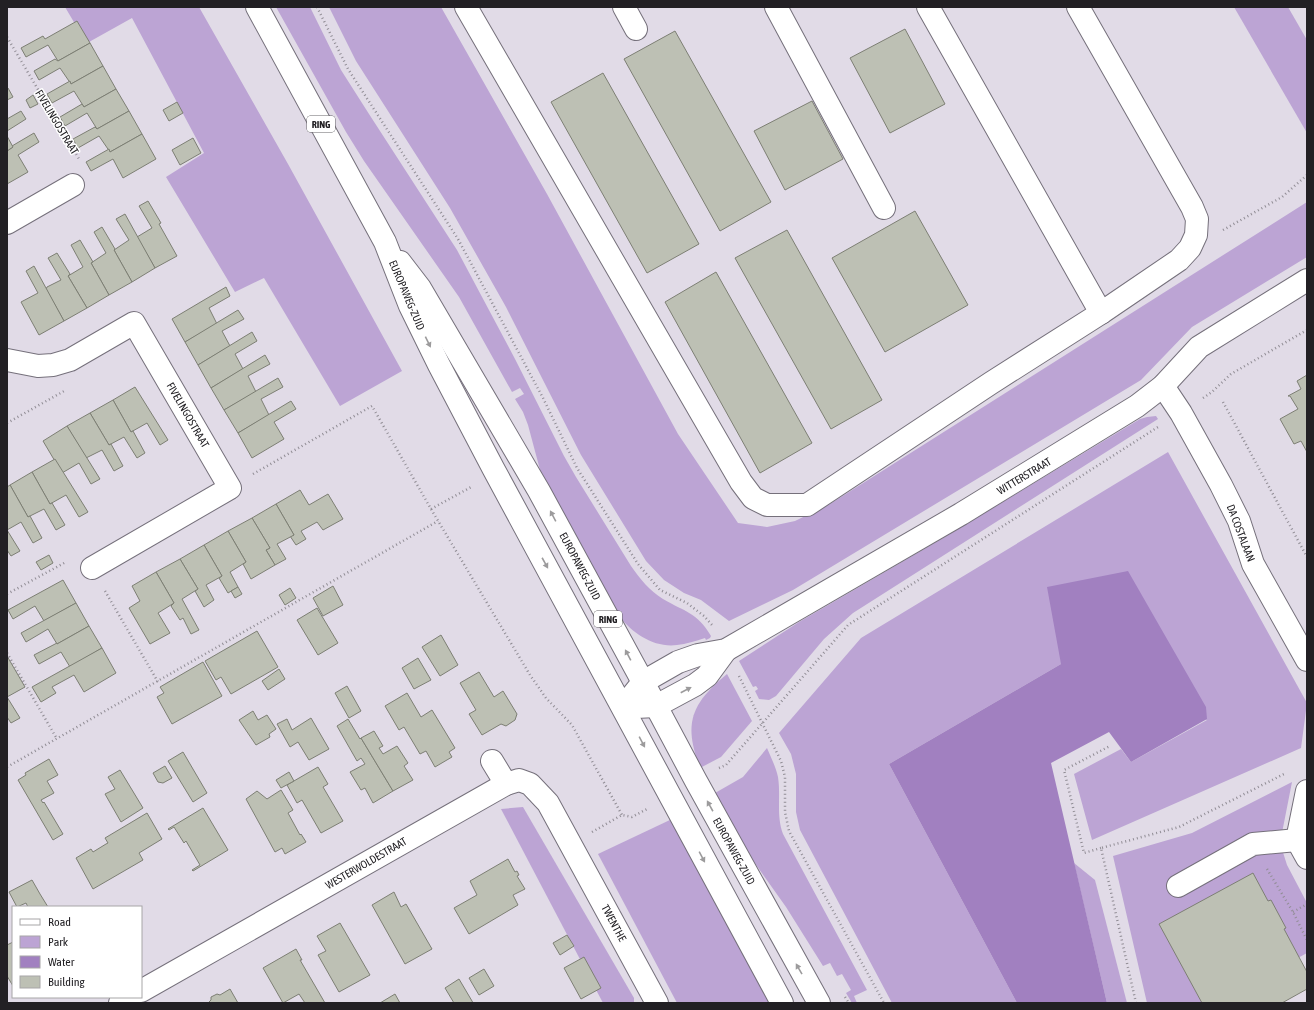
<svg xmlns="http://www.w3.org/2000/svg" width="1314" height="1010" font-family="'Asap Condensed',sans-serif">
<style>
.green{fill:#bca4d4}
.water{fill:#a180c0}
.building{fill:#bdc0b4;stroke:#7d7f74}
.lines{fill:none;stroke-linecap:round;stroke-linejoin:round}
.minor-casing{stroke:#75707b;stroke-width:24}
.major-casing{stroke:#75707b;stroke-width:24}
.path{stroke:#918d95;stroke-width:2.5;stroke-dasharray:1 3;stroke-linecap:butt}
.minor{stroke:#fff;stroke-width:22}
.major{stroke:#fff;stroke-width:22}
.oneway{fill:#9c9b9c}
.labels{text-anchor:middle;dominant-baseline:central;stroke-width:3;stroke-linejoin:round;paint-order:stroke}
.shield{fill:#fff;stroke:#646366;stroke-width:1}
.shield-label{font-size:10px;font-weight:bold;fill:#222024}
.street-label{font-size:11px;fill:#222024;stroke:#fff}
</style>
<rect width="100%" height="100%" fill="#e1dbe7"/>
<g class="green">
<polygon points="65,7 199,7 288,164 402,371 340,406 264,278 235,292 166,177 204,153 132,18 89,42 81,34"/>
<path d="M276,7H310L341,70L369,114L457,250L515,359L564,456L576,477L631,566C640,579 650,591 663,599C685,612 697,612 711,636L710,638L706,640L705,638C696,641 686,644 677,645C655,648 633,634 620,617L543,481L528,425L523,412L515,399L524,394L520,388L512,392L459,297L364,161L346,132Z"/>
<polygon points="329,7 441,7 547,194 678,434 738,523 767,527 795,521 830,504 1307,202 1307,257 1192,327 1141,380 793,590 729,621 701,600 684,593 664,580 646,561 581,455 506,307 450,208 356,61"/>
<polygon points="1234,7 1288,7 1307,40 1307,133"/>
<polygon points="1147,417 1156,416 1158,419 853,613 824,639 776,696 769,700 759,699 755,691 758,689 756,686 753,687 739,661 799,622 945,537 1140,419"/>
<polygon points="1168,452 1307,703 1301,748 1092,840 1074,774 1121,749 1131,762 1207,720 1061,664 889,764 1017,1003 892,1003 800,830 796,812 796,774 791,754 779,733 861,638"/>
<path d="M727,674L752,721L721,757L700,768C683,723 691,704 727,674Z"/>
<path d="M767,748C771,758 776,767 778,777C781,797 776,815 783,834L867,990L854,996L857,1003H852L846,993L851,990L842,974L837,976L830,963L823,966L786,907L754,862L715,793L743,777Z"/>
<polygon points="1292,782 1280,843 1287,865 1307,903 1307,953 1215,1003 1147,1003 1113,856 1192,833"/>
<polygon points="523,807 634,998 634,1003 603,1003 501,809"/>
<polygon points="672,819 770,1003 677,1003 598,854"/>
<polygon points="1074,863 1095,880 1127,1003 1107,1003"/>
</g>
<polygon class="water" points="1128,571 1206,707 1207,719 1131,762 1109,732 1051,763 1107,1003 1017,1003 889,764 1061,664 1047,587"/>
<g class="building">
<polygon points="77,21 90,43 58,61 48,45 26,57 21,48 43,36 45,39"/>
<polygon points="905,29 945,104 890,133 850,58"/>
<polygon points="675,31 771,202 720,231 624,59"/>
<polygon points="90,43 103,66 71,84 60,68 39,80 34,71 55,59 58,61"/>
<polygon points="103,66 116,89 84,107 74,91 52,103 47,94 70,81 71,84"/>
<polygon points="603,73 699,244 647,273 551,102"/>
<polygon points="7,88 8,88 13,97 7,100"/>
<polygon points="116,89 129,111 97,129 87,113 65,126 60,117 82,104 84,107"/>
<polygon points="33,95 38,104 30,108 26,100"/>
<polygon points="812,101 843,159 785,190 754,131"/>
<polygon points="177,102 183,113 169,121 163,110"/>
<polygon points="21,111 26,119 7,131 7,119"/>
<polygon points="129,111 142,134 110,152 99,136 78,148 73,139 95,127 97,129"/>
<polygon points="34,133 39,142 18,155 28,172 7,184 7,151 13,147 12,146"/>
<polygon points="142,134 156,159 123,178 113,159 91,171 86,162 109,149 110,152"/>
<polygon points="7,136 13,147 7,151"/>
<polygon points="193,138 201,153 180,165 172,150"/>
<polygon points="148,201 161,223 159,224 177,256 155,268 137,237 152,228 139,206"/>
<polygon points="915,211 968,305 885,352 832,258"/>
<polygon points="125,214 155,268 132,282 114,250 129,240 116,219"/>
<polygon points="102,227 115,249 114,250 132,282 109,295 91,263 106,253 94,232"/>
<polygon points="787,230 882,400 831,429 735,258"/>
<polygon points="80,240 93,262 91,263 109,295 87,308 68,276 83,267 71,245"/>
<polygon points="57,253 70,274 68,276 87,308 64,321 46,289 47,287 61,280 48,258"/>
<polygon points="34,266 64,321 39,335 21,302 38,293 26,271"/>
<polygon points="716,272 812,443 760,473 665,302"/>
<polygon points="226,287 230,296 209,308 217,324 185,342 172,319"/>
<polygon points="238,310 244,319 222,331 230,346 198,365 185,342"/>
<polygon points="252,332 257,341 235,354 243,369 211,388 198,365"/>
<polygon points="265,355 270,364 248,376 256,392 224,410 211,388"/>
<polygon points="1307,375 1307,452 1301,441 1294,444 1280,419 1298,409 1290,396 1288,396 1301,389 1297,381"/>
<polygon points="278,378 283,387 261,399 269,415 238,433 224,410"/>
<polygon points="135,387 168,440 160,445 147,423 131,432 113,400"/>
<polygon points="113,400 131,432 133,431 145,453 137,458 124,437 109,445 90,413"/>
<polygon points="291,401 296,409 274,422 284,439 252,458 238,433"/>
<polygon points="90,413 109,445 111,444 123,466 114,471 102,450 86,458 67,426"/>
<polygon points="67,426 100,479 91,484 79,463 62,473 43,441"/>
<polygon points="55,459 88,512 79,517 66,495 50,504 32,472"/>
<polygon points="32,472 50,504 52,503 65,525 56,530 44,509 28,517 10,485"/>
<polygon points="10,485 28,517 30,516 42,538 33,543 21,522 7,530 7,487"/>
<polygon points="300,490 309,505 328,494 343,519 323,530 317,522 301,531 306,539 296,545 290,536 294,535 276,504"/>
<polygon points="276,504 294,535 277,544 286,559 275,565 266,550 270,548 252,518"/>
<polygon points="252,518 270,548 266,550 275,565 251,579 243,564 246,562 228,531"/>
<polygon points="7,530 20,551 11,556 7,550"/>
<polygon points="228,531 246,562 230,572 238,587 228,593 219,578 222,576 204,545"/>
<polygon points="204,545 222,576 206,585 214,600 204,607 195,591 198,589 180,559"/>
<polygon points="49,555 53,563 41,570 36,562"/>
<polygon points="180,559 198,589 182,599 199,630 191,634 183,618 180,620 171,606 174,603 156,572"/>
<polygon points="156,572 174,603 158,613 170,633 150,644 129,608 140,601 132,586"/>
<polygon points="63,580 76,603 44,621 35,606 13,619 8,610"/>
<polygon points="333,586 343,605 323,616 313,598"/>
<polygon points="238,587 242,594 235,598 231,591"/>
<polygon points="290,588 296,598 285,605 279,595"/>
<polygon points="76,603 89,626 57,644 48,629 26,642 21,633"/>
<polygon points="317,608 338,643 318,655 297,620"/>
<polygon points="89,626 102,648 70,667 61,652 39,664 34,655 57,643 57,644"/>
<polygon points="257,631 278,667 231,694 221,677 216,680 205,661"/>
<polygon points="441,635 458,665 440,676 422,647"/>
<polygon points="102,648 116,673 84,692 74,675 52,687 56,693 41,702 32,687"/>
<polygon points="7,656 25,687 7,697 20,718 11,723 7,717"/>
<polygon points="418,658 431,680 414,689 402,668"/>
<polygon points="203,662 222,696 172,724 157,697 164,693 160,687"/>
<polygon points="279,669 285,679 268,690 262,681"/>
<polygon points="479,672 494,697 503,691 517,714 515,720 506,726 501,724 482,735 469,714 476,710 460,683"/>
<polygon points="347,686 361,711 349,718 335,693"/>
<polygon points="407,693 421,717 432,710 455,748 449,752 452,757 435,767 426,751 420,754 404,727 399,730 385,706"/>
<polygon points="253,711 258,720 267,715 276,729 269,734 270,737 256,745 239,720"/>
<polygon points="311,718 329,749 309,760 298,742 290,747 277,724 287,719 292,730"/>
<polygon points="348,719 360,739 361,738 393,791 373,803 365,788 361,790 350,772 365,764 361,758 357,761 337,726"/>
<polygon points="374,731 383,746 379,748 383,754 397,746 408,763 404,766 413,780 393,791 361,738"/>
<polygon points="183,752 207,793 193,802 168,761"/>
<polygon points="49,759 58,775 47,781 54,793 41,800 43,803 44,802 63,834 53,840 18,780 26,775 25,773"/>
<polygon points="165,766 172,778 163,783 158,782 153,773"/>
<polygon points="318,767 328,784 323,787 343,821 321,833 302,800 297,803 287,785"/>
<polygon points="120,770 143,808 121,822 105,794 115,789 108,777"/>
<polygon points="289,772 294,781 281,788 276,780"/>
<polygon points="281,790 293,810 288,813 300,835 301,834 306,842 285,854 282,848 275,852 246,799 257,791 267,799"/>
<polygon points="203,808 228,850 193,871 192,870 200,865 186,841 184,843 174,827 169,830 168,829"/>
<polygon points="147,813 162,839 139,853 143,860 93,889 76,858 91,849 93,852 106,844 108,843 105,838"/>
<polygon points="508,859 515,872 517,871 519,875 517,876 525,889 513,895 518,905 469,934 454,908 477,895 470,881"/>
<polygon points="1253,873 1268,901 1271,900 1286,928 1284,929 1307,972 1307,989 1282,1003 1202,1003 1159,924"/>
<polygon points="32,880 40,894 48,907 28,907 26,903 17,907 9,892"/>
<polygon points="394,892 401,907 406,904 432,949 405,964 372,905"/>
<polygon points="340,923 370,975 339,992 318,955 326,951 317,936"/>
<polygon points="567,935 574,946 560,955 553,943"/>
<polygon points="13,942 13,986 7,976 7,945"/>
<polygon points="296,949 302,960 300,960 325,1003 305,1003 299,994 283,1003 263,968"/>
<polygon points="584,957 601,988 581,999 564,968"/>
<polygon points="484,969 494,986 479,995 469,978"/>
<polygon points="459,979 472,1001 473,1003 454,1003 445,988"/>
<polygon points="230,989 238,1003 208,1003 211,1000 211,997 217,994 220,995"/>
<polygon points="395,994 400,1003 380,1003"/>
</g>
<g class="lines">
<g class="minor-casing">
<g id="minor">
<polyline points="466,7 741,482 753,498 767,505 807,505 991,383 1101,313 1179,260 1190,248 1196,235 1197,219 1192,207 1078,7"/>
<polyline points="624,7 636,29"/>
<polyline points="776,7 884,208"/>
<polyline points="928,7 1101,313"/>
<polyline points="7,223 73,185"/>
<polyline points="7,360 38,366 53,365 70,360 134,323 230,488 92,568"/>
<polyline points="1163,386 1181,413 1221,485 1239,521 1253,564 1307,660"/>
<polyline points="623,707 643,682 678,662 698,655 726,650 961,514 1137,406 1163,386 1199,347 1307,280"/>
<polyline points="636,707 656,706 695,685 707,676 726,650"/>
<polyline points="492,761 506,784"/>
<polyline points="1307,791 1297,840 1307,858"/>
<polyline points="1178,886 1253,844 1297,840"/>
<polyline points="141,991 506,784 519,780 530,784 548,803 657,1003"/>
<polyline points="120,1003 131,997"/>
</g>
</g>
<g class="major-casing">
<g id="major">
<polyline points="257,7 385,242 410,306 439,365 493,468 782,1003"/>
<polyline points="400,262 420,288 539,491 656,706 696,781 819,1003"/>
</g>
</g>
<g class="path">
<polyline points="317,7 348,69 458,239 543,398 577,468 638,564 660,590 687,603 704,616 712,625"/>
<polyline points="7,37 79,159"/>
<polyline points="1223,230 1282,197 1307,175"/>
<polyline points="1203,398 1212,392 1231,374 1307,330"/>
<polyline points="1223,402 1307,557"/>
<polyline points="7,423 66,390"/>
<polyline points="253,474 372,406 431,509 530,675 546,698 572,725 622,815"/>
<polyline points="431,509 473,486"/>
<polyline points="105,591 158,682"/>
<polyline points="7,594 66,562"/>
<polyline points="7,653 57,739"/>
<polyline points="739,676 781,761 785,777 785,812 789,831 884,1003"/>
<polyline points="7,767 438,521"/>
<polyline points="719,768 726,765 848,625 1158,427"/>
<polyline points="592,832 622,815 632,817 647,809"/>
<polyline points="1101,848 1084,853 1064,770 1110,746"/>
<polyline points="1267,869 1293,912 1307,940"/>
<polyline points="1293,912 1307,904"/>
<polyline points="845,997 849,1003"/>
<polyline points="1136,1003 1101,848 1179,827 1286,773"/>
</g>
<use href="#minor" class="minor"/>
<use href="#major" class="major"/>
</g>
<defs><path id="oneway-solid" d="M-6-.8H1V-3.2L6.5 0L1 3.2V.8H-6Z"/></defs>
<g class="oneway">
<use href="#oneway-solid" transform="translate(428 342) rotate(64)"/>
<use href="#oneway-solid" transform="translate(553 516) rotate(-118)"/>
<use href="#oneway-solid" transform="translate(545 563) rotate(61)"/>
<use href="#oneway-solid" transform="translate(628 655) rotate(-118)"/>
<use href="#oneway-solid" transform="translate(686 690) rotate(-28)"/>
<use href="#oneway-solid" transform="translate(642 742) rotate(62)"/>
<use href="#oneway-solid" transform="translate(710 806) rotate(-119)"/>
<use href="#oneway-solid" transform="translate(702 857) rotate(62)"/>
<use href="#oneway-solid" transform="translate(799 969) rotate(-120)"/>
</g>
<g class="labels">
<g class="shield">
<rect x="307" y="116" width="28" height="16" rx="3"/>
<rect x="594" y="611" width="28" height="16" rx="3"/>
</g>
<g class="shield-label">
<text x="321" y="124">RING</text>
<text x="608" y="619">RING</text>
</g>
<g class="street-label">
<text transform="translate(57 122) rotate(59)">FIVELINGOSTRAAT</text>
<text transform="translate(407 295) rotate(67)">EUROPAWEG-ZUID</text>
<text transform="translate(188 415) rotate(60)">FIVELINGOSTRAAT</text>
<text transform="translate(1024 476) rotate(-31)">WITTERSTRAAT</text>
<text transform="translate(1241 533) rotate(69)">DA COSTALAAN</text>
<text transform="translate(580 566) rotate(62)">EUROPAWEG-ZUID</text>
<text transform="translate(734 851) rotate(61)">EUROPAWEG-ZUID</text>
<text transform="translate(366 863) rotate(-30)">WESTERWOLDESTRAAT</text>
<text transform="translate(614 923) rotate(62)">TWENTHE</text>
</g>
</g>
<rect width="1314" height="1010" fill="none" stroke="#222024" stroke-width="16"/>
<rect x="12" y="906" width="130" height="92" fill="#ffffff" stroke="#a7a6a7"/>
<rect x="20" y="919" width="20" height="6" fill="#ffffff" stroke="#a7a6a7"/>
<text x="48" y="926" font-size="12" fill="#222024">Road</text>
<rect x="20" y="936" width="20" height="12" fill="#bca4d4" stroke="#a7a6a7"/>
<text x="48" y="946" font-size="12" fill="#222024">Park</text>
<rect x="20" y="956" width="20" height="12" fill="#a180c0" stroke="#a7a6a7"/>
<text x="48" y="966" font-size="12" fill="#222024">Water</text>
<rect x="20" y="976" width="20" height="12" fill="#bdc0b4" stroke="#a7a6a7"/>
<text x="48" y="986" font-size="12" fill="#222024">Building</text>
</svg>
